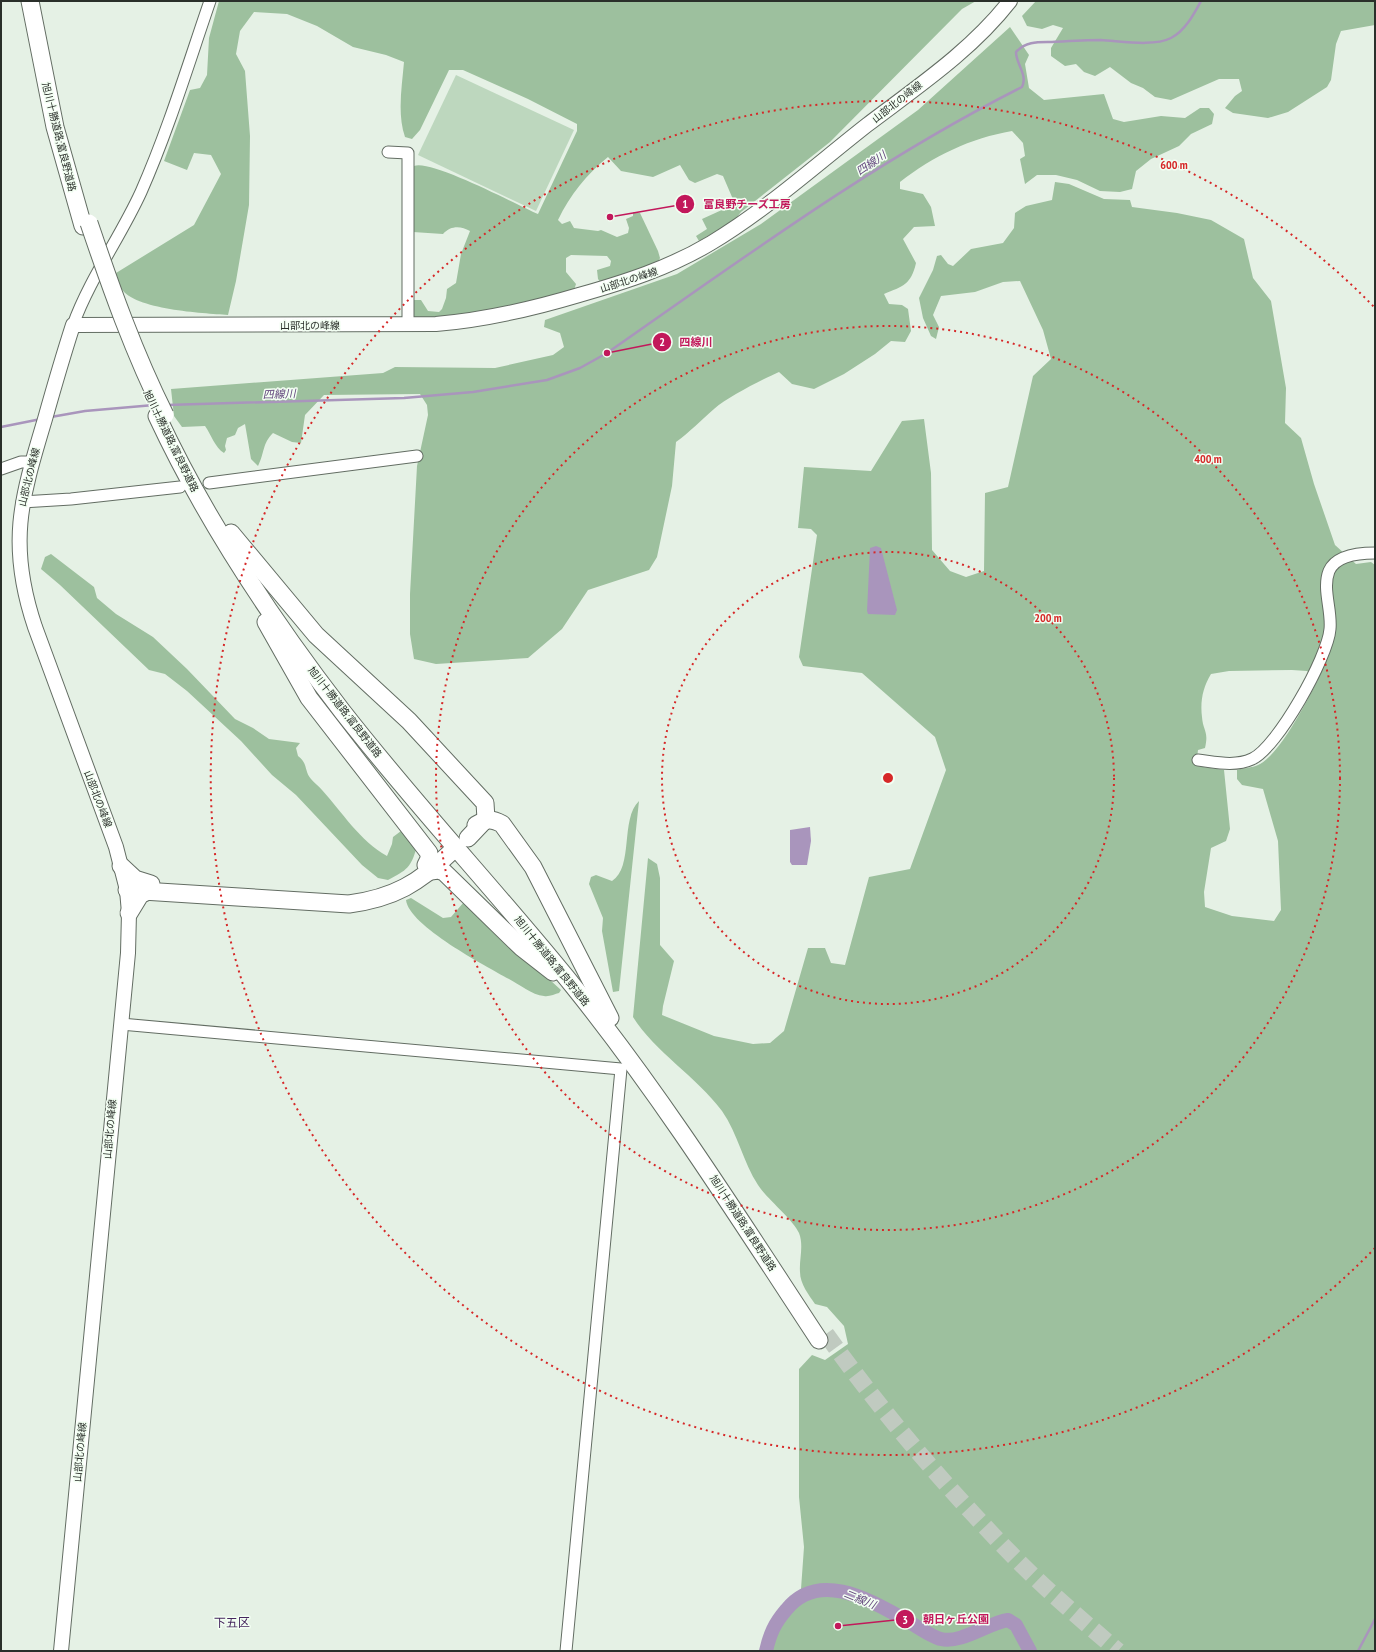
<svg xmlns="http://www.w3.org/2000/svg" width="1376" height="1652" font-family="'PT Sans Narrow','Noto Sans JP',sans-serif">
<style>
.green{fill:#bdd7be}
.forest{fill:#9dc09e;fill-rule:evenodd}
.water{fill:#a995bc}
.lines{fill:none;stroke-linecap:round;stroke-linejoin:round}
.stream{stroke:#a995bc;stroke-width:2.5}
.river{stroke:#a995bc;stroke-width:14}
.highway-tunnel{stroke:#c0cac0;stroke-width:17;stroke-dasharray:17 8;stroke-linecap:butt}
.minor-casing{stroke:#636d63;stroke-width:13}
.major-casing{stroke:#636d63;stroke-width:16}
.highway-casing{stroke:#636d63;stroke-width:19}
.minor{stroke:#fff;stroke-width:11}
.major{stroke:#fff;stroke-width:14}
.highway{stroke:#fff;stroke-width:17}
.highway-bridge-casing{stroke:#636d63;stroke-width:19;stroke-linecap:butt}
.highway-bridge{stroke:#fff;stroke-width:17}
.ring{fill:none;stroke:#d62828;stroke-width:2;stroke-dasharray:2 4}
.labels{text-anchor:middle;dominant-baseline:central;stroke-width:3;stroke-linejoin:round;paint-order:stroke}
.street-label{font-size:10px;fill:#2a2f2a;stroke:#f3fff3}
.water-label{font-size:11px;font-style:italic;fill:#63477d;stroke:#f3fff3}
.quarter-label{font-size:12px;fill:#45265e;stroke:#f3fff3}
.centre{fill:#d62828;stroke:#f3fff3;stroke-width:2}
.ring-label{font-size:12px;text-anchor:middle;font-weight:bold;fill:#d62828;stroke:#f3fff3;stroke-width:3;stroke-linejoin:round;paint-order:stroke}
.leader{fill:none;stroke:#c2185b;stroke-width:1.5}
.callout-dot{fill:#c2185b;stroke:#f3fff3;stroke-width:1.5}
.mark-label{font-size:12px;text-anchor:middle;font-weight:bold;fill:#fff}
.callout-label{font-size:11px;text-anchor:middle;font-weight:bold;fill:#c2185b;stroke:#f3fff3;stroke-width:3;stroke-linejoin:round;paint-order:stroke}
</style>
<rect width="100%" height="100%" fill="#e5f1e5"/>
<polygon class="green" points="456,75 574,130 536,211 418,155"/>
<g class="forest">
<path d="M219,1H976L962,9L830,142L741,212L733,222L699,241L696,236L707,229L702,219L735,204L723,176L717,174L695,183L689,180L680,165L653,177L621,171L608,157C587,174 570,195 558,220L562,224L570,221L574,228L598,231L601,230L617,237L628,233L629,228L626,219L633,216V212L640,213L658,251L660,258L657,265L602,284L598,279L597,270L610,266L611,261L607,256L571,255L566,258V272L576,284L574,290L470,317L415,320L412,308L414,300H421L428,311L439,312L442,309L446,298L447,289L456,283L461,254L470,231C461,226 451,225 443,234L413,232L414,166C431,159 517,205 538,214L577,131V124L528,99L463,70H449L420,130L412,139L405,137C397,114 402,86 404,62L386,55L353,47L317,26L287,14L254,12L240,31L236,54L245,71L250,136L249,205L236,281L228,315C203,313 134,310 121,288C118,284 118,277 116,273L194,225L221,174L211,155L194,153L187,170L164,161L190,90L200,88L207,75L209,38Z"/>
<polygon points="1036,1 1375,1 1375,25 1341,31 1336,44 1331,80 1327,87 1288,112 1268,118 1233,113 1225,108 1235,96 1242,91 1239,79 1219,79 1171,100 1155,97 1143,88 1131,83 1110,67 1095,76 1084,72 1076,64 1065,66 1051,56 1051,48 1063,28 1053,25 1042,29 1027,26 1022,16"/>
<path d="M1010,27L1029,55L1025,64L1029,88L1044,100L1104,94L1113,119L1124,122L1161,116L1185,118L1200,108H1209L1214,114L1212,124L1191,134L1179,146L1151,159L1136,171L1132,189L1120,192L1100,191L1077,180L1056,175H1037L1025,184L1020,159L1025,156L1023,143L1012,131C971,138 933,156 900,182V189L923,194L931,207L935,226L914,227L903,239L916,263C911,285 903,286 884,294L889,304L902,305L908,309L911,331L905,342L891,341L875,354L844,374L814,389L792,384L779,372C761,380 728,397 714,409C701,420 690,432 676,442L672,486L657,557L649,570L588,590L562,629L528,658L436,664L414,659L410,634V594L417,466L428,415L427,405L420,394L324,395L305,415L301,443L292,442L273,433C262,444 265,452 258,466L251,459L245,424L238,428L235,435L227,438L225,446L226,450L224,453C215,448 211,434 205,426L182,427L174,416L171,389L383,373L395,367L495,368L553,355L564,347L560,333L544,327L545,320L677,274L761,224L918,110Z"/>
<path d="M1055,182L1069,184L1104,199L1130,200L1132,207L1177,213L1211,220L1244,239L1253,278L1271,301L1286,388L1285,423L1301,438L1314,484L1335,545L1356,564L1371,562L1375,565V1651H772L773,1641L801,1589L804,1547L799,1497V1369L812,1355L825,1360L848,1344L844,1326L827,1307L815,1304C809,1295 800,1284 800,1272C799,1259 804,1246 799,1233C793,1219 767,1199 758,1185C743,1162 738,1134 722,1111C697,1077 655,1052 633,1017L648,858L657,864L660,878V945L674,961L663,1006L662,1015L714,1036L753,1044L770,1043L784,1031L808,948H825L831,963L845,965L869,877L910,869L946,770L935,737L862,673L803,666L799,657L817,535L811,529L798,528L804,467L871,471L902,421L924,419L931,473L932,550L950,571L966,577L984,571L985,493L1008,487L1033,376L1051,359L1043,330L1020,281L1003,282L975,292L941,296L933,315L939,327L936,339L931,336L923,318L919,298L933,270L937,256L941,255L948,264L953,266L971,249L1003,243L1014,228L1015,213L1026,206L1052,200ZM1292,670L1307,671L1318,680C1306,702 1280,755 1258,765C1252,768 1243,768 1237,770V779L1242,785L1263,789L1278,841L1281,910L1274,921L1232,916L1205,907L1204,892L1211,848L1226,841L1230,829L1224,770L1196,766L1198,750L1205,748C1209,731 1203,731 1202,717C1200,701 1203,687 1211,674L1229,671Z"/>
<path d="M51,554L94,587L97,598L116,614L153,637L187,669L235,719L253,728L269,739L300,743L296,748L298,756C308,763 304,771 311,779C314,783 319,786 322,790C342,812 360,841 387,856L392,844L393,837L401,831L417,846C411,868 407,870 388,880L378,878L362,865L296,795L272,775L241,741L187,691L165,674L149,670L60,585L41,569L45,557Z"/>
<path d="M639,801L619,991L613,992L602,931L603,918L589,884L591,877L596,875L612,881C634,867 620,819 639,801Z"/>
<path d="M411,898L443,918L451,917L464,902L561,990L559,993C555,994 549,997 544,996C532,995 519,984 509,979C486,966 409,926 406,900Z"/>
</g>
<g class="water">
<polygon points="876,546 881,548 897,610 895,615 868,614 867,611 870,548"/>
<polygon points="810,827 811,841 807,865 792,865 790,862 790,830"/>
</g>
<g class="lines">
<g class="stream">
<path d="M167,405L404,398L473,392L547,380L580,368L607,353C742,259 875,161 1022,87C1028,75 1016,64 1016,52C1026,41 1038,42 1052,42C1069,41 1085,40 1101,40C1121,41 1153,47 1171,38C1185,31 1194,14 1201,1"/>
<polyline points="51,417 85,411 154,405"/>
<polyline points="1,427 41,419"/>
<polyline points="1358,1651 1375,1619"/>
</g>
<path class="river" d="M766,1651C770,1634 774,1624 786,1610C818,1570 868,1599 904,1619C914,1624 931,1637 941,1639C961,1644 988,1623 1008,1620L1016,1625L1030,1651"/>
<path class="highway-tunnel" d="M826,1334C884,1415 949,1491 1019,1562C1050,1593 1084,1622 1118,1651"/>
<g class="minor-casing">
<g id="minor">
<polyline points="388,152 408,153 408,324"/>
<path d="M73,325C90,278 120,238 141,192C168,131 188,65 210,1"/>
<polyline points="1,469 21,462 32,462"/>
<polyline points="209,483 417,456"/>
<polyline points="22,502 71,499 180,487"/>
<path d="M1198,760C1215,762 1235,767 1252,759C1277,748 1328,657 1330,629C1332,610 1322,589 1329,571C1336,555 1360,553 1375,553"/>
<polyline points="121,1024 621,1069 566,1651"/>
</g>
</g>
<g class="major-casing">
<path id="major" d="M61,1651L128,953L129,913L127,890L116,847L35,627C7,544 21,499 45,419C54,387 63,356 73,325L436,324C485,320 532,309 579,295C625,282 669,268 711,243C766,210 816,165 867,125C917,87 971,51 1010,1"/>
</g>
<g class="highway-casing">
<g id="highway">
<polyline points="30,1 55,127 83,226"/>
<path d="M157,416C206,521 271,619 342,711C416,806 499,894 574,987C664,1099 740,1220 819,1340"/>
<polyline points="231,533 316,635 409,721 485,803 486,819 468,838"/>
<polyline points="266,622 309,698 429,853 429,859 426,865"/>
<path d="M476,825C486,819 491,818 502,824L533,867L610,1018"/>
<polyline points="121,866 135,879 151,884"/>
<polyline points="431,871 438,870 444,872 521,947 553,972"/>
<path d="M127,890L349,904C394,898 419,883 451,852"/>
<polyline points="129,913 140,895 150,890"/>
</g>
</g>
<use href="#minor" class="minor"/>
<use href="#major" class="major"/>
<use href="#highway" class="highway"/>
<g class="highway-bridge-casing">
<path id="highway-bridge" d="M89,223C111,288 134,353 165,415"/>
</g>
<use href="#highway-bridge" class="highway-bridge"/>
</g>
<g class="ring">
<circle cx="888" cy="778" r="226"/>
<circle cx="888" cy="778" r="452"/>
<path d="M1375 1248A677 677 0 1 1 1375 308"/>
</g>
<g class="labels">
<g class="street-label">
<text transform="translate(897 102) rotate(-38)">山部北の峰線</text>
<text transform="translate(59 137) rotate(76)">旭川十勝道路;富良野道路</text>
<text transform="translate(629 280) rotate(-18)">山部北の峰線</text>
<text x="310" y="325">山部北の峰線</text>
<text transform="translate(171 441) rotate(64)">旭川十勝道路;富良野道路</text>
<text transform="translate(29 477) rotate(-76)">山部北の峰線</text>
<text transform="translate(345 712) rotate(52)">旭川十勝道路;富良野道路</text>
<text transform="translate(98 799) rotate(69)">山部北の峰線</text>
<text transform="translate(552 961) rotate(51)">旭川十勝道路;富良野道路</text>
<text transform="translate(110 1129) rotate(-85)">山部北の峰線</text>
<text transform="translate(743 1223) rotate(57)">旭川十勝道路;富良野道路</text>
<text transform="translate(80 1452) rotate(-85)">山部北の峰線</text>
</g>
<g class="water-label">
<text transform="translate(871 163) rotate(-34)">四線川</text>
<text transform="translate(279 394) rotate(-2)">四線川</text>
<text transform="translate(860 1599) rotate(22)">二線川</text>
</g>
<g class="quarter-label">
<text x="232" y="1622">下五区</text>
</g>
</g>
<circle cx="888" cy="778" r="6" class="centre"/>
<g class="ring-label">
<text x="1174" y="169">600 m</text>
<text x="1208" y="463">400 m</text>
<text x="1048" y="622">200 m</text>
</g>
<path class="leader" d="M610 217L685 204M607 353L662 342M838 1626L905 1619"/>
<g class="callout-dot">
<circle cx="610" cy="217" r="4"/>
<circle cx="607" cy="353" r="4"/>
<circle cx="838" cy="1626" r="4"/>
<circle cx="685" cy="204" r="10"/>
<circle cx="662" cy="342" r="10"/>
<circle cx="905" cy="1619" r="10"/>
</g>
<g class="mark-label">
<text x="685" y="208">1</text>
<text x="662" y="346">2</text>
<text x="905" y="1624">3</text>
</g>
<g class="callout-label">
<text x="747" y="208">富良野チーズ工房</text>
<text x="696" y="346">四線川</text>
<text x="956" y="1623">朝日ヶ丘公園</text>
</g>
<rect width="1376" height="1652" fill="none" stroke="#2a2f2a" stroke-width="4"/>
</svg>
